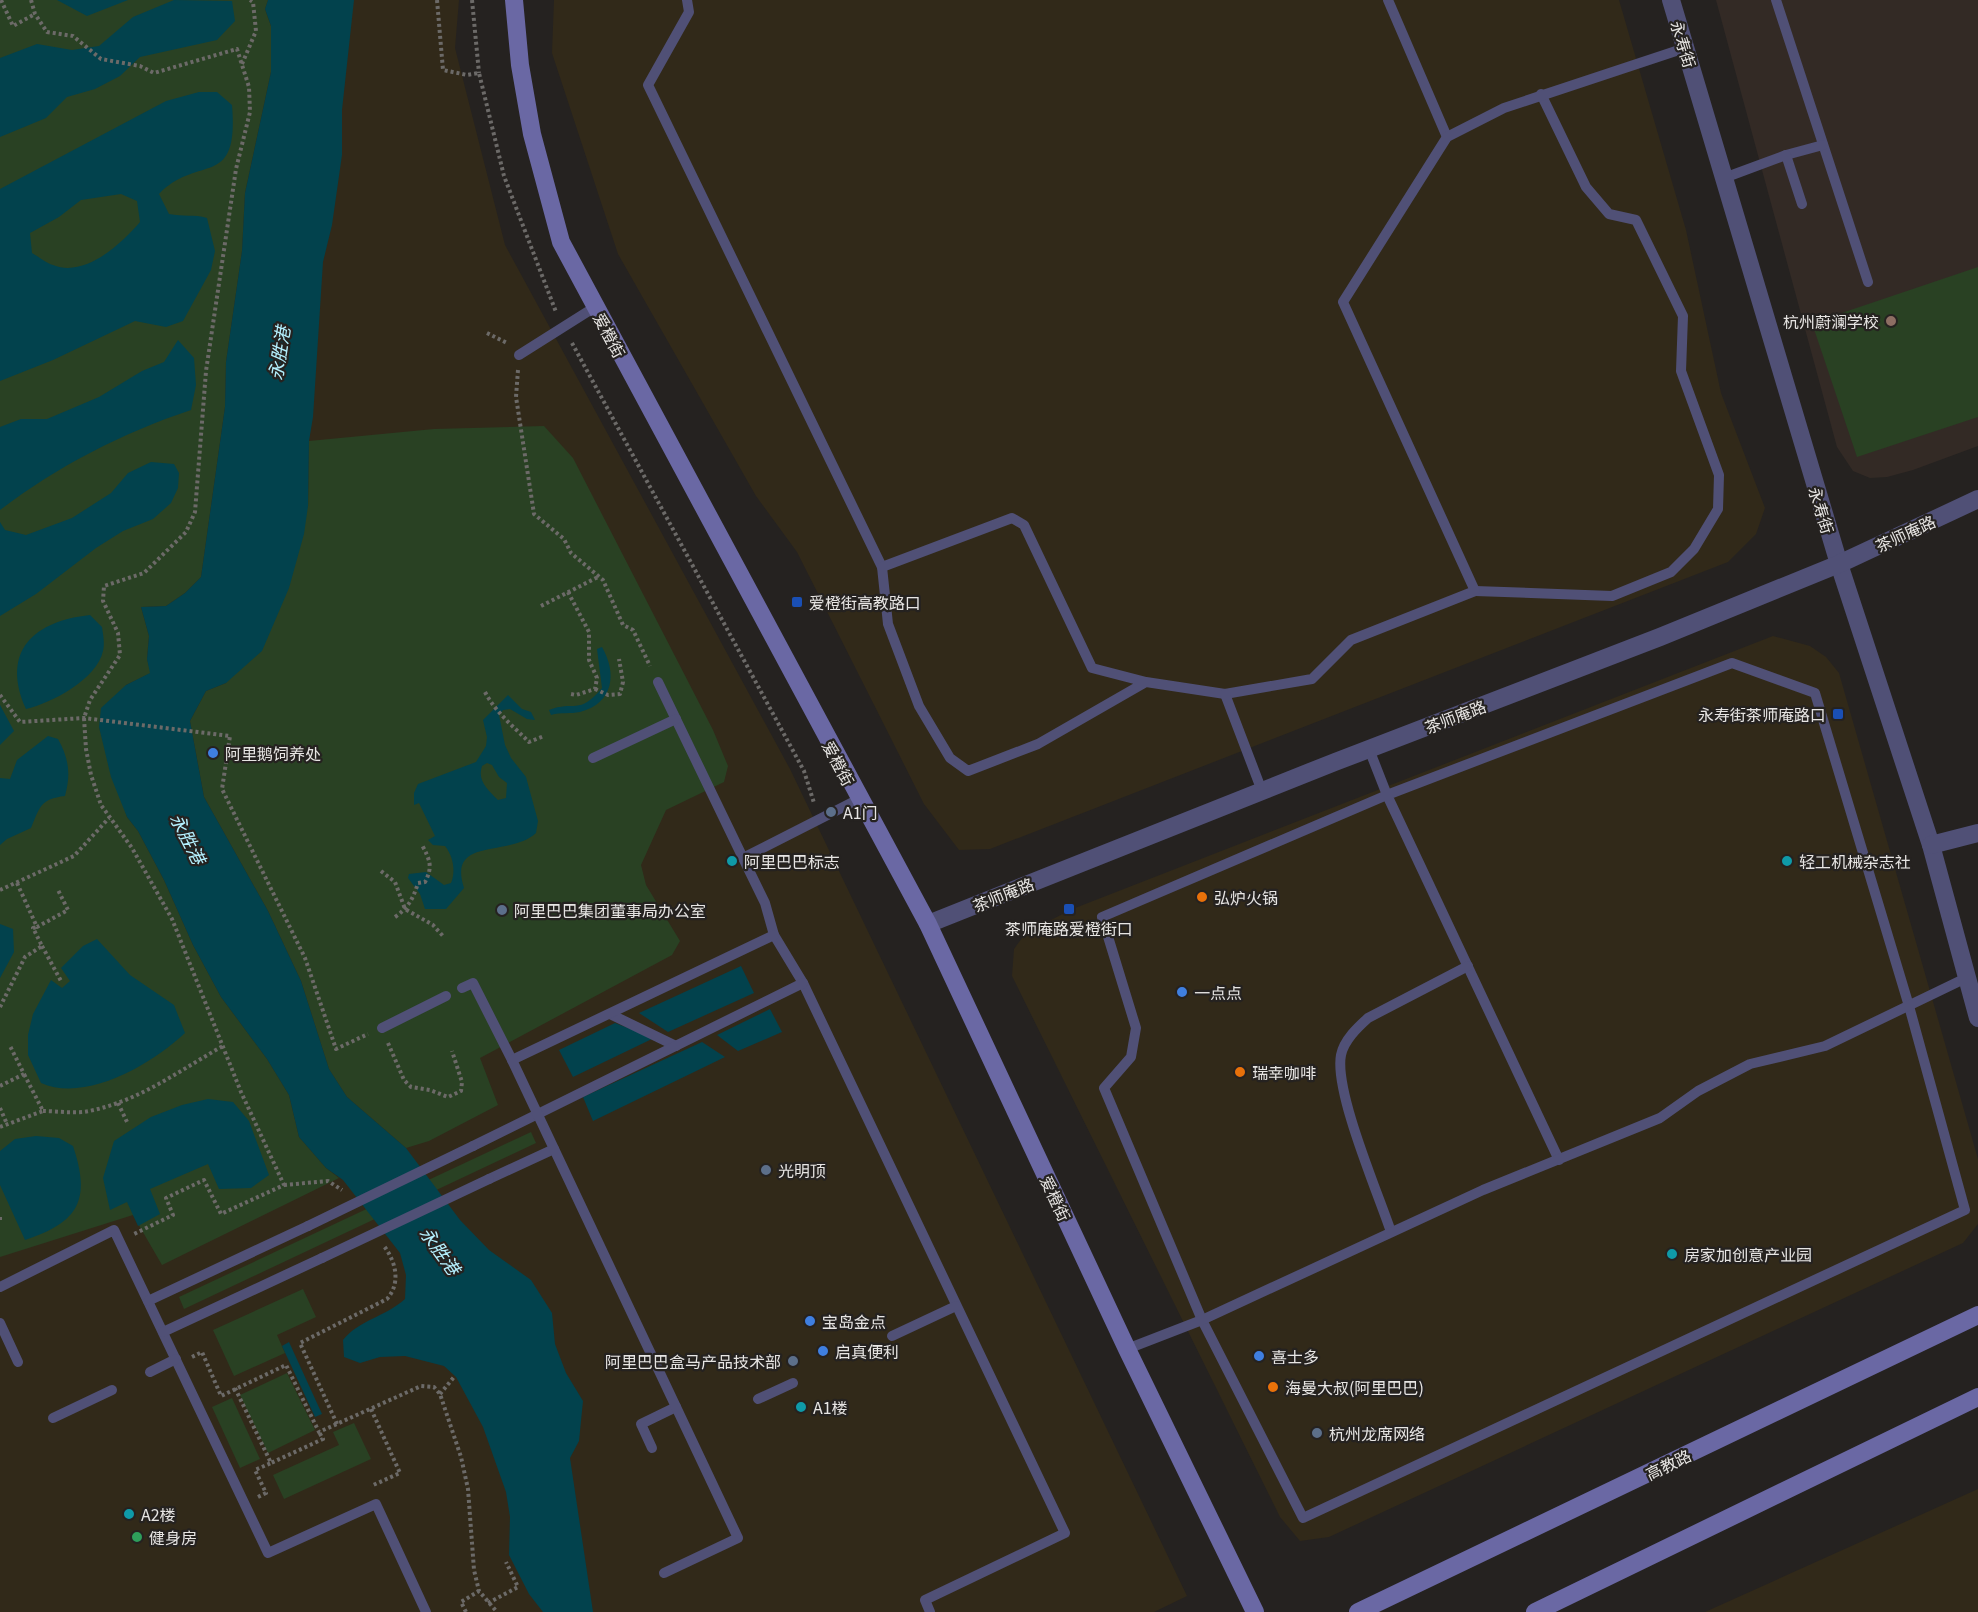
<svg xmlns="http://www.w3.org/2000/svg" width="1978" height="1612" font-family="Georgia,'Noto Sans SC',serif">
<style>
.commercial{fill:#312919}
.built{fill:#332a25}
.green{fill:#294123}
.water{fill:#02424d;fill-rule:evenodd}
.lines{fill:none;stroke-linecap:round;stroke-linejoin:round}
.path{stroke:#6c6a68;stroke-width:4;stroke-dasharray:3 3;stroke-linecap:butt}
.lane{stroke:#505076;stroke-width:10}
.street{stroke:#505076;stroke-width:18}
.secondary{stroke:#6a68a4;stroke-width:18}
.lane-bridge{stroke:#505076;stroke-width:10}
.education-dot{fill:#8d6e63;stroke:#252220;stroke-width:2}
.transit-dot{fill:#1a4fb4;stroke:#252220;stroke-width:2}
.shop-dot{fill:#3f7fe0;stroke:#252220;stroke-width:2}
.service-dot{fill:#5c6f8a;stroke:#252220;stroke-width:2}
.culture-dot{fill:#0f9aa8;stroke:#252220;stroke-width:2}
.food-dot{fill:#e8710a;stroke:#252220;stroke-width:2}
.leisure-dot{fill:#2e9e5b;stroke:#252220;stroke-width:2}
.labels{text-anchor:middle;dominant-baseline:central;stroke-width:4.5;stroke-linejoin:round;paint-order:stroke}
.street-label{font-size:16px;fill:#e7e5e3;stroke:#252220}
.poi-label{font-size:16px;fill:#e7e5e3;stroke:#252220;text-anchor:start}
.water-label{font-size:18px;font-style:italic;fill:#b4f0fe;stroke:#252220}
</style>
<rect width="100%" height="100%" fill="#252220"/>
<g class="commercial">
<polygon points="0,0 459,0 455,48 505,245 790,769 1187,1596 1154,1612 0,1612"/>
<polygon points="554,0 1619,0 1686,230 1721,393 1765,508 1756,534 1728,562 990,849 959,850 924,804 797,552 756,496 618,254 552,53"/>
<polygon points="1773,636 1810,646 1826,657 1839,673 1978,1159 1978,1224 1963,1243 1329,1537 1300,1541 1280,1517 1012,976 1014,949 1025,934 1070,910"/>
<polygon points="1978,1489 1978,1612 1705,1612"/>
</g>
<polygon class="built" points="1716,0 1978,0 1978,446 1913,470 1887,477 1870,478 1853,471 1837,447"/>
<g class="green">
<polygon points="0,0 268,0 265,9 271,26 271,72 245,193 242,251 226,362 225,407 201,577 185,593 166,606 141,607 149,636 147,659 151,673 126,685 99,727 127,817 138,831 164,880 193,945 221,997 267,1059 289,1095 299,1137 326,1168 339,1178 162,1265 133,1215 0,1257"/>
<polygon points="1978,267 1978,417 1857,457 1812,323"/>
<polygon points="544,426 573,458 713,730 728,766 724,782 666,810 641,865 646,885 680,941 672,955 480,1058 498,1105 429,1141 406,1148 347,1097 329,1069 301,981 268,911 204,797 190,721 206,691 226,683 308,506 309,441 434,429"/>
<polygon points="531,1132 536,1143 184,1309 179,1297"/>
<polygon points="303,1289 316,1317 277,1335 285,1353 234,1376 213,1330"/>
<polygon points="287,1373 315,1430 268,1453 240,1395"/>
<polygon points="232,1398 260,1459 240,1468 212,1407"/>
<polygon points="354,1423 371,1459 284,1499 273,1475 339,1445 333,1432"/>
</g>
<g class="water">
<polygon points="57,0 128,0 87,16"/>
<polygon points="174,0 232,1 235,21 217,40 140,57 120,76 95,89 67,97 46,118 0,137 0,58 37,44 72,50 99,46 133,17"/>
<path d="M268,0H354L342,110V155L332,225L323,262L313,417L309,441L308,506L304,534L289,588L262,651L226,683L206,691L190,721L204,797L268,911L301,981L329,1069L347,1097L406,1148L460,1220L489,1250L531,1280L552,1313L555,1344L566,1373L583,1401L579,1441L570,1458L593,1612H543L529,1594L509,1555L510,1517L506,1492L483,1427L456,1377L444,1366L405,1356L380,1357L360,1363L344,1357L343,1340C359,1320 385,1317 405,1299L406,1275L400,1253L343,1180L326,1168L299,1137L289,1095L267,1059L221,997L193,945L164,880L138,831L127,817L111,777L99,727L101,708L126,685L150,673L147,659L149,636L141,607L166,606L185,593L201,577L225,407L226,362L242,251L245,193L271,72V26L265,9Z"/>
<path d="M199,92H217L232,105C239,191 199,153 159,194L169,214C183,217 194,214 207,218L215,251L211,270L183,321L166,327L135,321L53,360L0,381V189L166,101ZM121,194L137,201L140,222C121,244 85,278 53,265C46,263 39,257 32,253L30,233L59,217L81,200Z"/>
<path d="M178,340L194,358L196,385L191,410C122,433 58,466 0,510V427L21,419H47L99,397L142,371L164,362Z"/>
<polygon points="151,462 174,464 179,473 178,488 171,503 153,519 123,531 96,548 36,594 0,616 0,522 5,530 26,535 72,518 111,493 128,473"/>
<path d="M90,615L102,627C103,634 105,644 103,651C97,679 52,703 26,709C0,650 35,621 90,615Z"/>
<path d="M602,647C617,673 614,703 580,712C570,714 561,712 551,715L549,710C574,700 579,716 602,688L597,649Z"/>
<path d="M508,695L522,709L531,712L535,720L527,719L510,709L503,710L499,715L505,745L511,758L526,777L538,821L536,833C509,858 447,836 464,888L446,909H425L420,894L408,878L409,874L426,872L444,885L451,883C456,871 453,856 445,846L433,845L428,840L435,836L419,803L414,805V793L418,784L476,762L486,746L487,737L483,720ZM487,763L492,765L499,777L507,783L506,798L498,800C488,790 477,781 482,766Z"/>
<polygon points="0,705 14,731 0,745"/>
<path d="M48,736L58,739C69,759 71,774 65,796C40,799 40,807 31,828L7,839L0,845V778L10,779L17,760Z"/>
<polygon points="0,924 13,929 14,952 0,978"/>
<path d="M97,939L130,975L174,1005L185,1033C152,1064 86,1103 41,1083L28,1055V1035L33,1014L51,980L62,988L70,981L61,968L83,946Z"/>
<polygon points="741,966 754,993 668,1032 639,1013"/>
<polygon points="770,1009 782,1032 738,1051 717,1035"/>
<polygon points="615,1023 654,1038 573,1077 559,1050"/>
<polygon points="702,1042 725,1057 593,1121 583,1097"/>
<polygon points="208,1099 233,1102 249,1121 269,1175 251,1188 219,1189 208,1164 150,1189 160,1214 138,1226 127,1202 110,1210 103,1178 114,1141 151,1117 182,1105"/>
<path d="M36,1136L59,1138L73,1146C91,1200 79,1222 25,1240L0,1185V1151L15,1139Z"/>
<polygon points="289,1342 322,1414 315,1417 282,1346"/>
</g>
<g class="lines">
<g class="path">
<polyline points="1,0 13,26 35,14"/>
<polyline points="31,0 35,14 47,32 73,36 101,59 140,66 154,73 237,49 249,87 250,112 236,169 206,371 195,512 186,532 144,573 104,586 103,601 118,633 120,655 90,700 84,718 86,749 91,775 101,805 132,848 172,919 241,1092 284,1185 221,1214 204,1180 166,1198 173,1215 134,1234"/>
<polyline points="437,0 443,70 467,75 479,73 504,176 556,312"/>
<polyline points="472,0 479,73"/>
<polyline points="242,64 256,31 253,2 250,0"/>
<polyline points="487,333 507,343"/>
<polyline points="572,343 804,771 814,803"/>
<polyline points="518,370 516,397 534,514 564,539 571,553 603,580 623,625 633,630 650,666"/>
<polyline points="568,592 589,632 589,660 597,678 595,689 576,695 571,694"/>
<polyline points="541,606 598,577"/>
<polyline points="595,689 608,695 620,694 623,682 619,659"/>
<path d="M485,692C496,713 514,727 529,742L544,736"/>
<polyline points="0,695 20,722 84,718 230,736 222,789 305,958 336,1049 368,1034"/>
<polyline points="381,871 395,882 405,909 433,925 443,936"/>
<polyline points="17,883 37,927 68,910 58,890"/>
<polyline points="0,890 74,856 109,818"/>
<path d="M395,917C408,908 413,899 418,883L425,882C433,867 430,860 422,845"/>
<polyline points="42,946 61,981"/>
<polyline points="0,1007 25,957 42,946 33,928 37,927"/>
<polyline points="388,1043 404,1080 411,1087 430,1090 448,1097 461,1091 462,1082 452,1051"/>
<polyline points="0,1086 24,1074 10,1046"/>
<polyline points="118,1103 127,1122"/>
<polyline points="0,1108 7,1124"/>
<path d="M43,1111C57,1111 75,1114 89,1111C140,1101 180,1070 223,1046"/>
<polyline points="0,1127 43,1111 24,1074"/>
<polyline points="284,1185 328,1181 342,1190"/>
<polyline points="0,1217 0,1223"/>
<polyline points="192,1357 202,1352 221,1396 286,1365 319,1432 421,1386 434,1387 440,1394 461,1457 468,1489 474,1570 479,1591 497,1612"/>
<polyline points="235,1388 271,1463 323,1439 319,1432"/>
<polyline points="440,1394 454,1377"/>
<polyline points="371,1409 400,1473 371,1486"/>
<path d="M337,1424L300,1343L387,1299C401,1283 396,1262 384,1246"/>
<polyline points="258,1497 266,1493 255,1470 271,1463"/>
<polyline points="488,1603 518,1587 506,1562"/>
<polyline points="466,1612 461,1602 479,1591"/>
</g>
<g class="lane">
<polyline points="687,0 689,12 648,85 882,567"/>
<polyline points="1388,0 1447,137"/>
<polyline points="1776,0 1868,282"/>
<polyline points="1786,155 1823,145"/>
<polyline points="1724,178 1786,155 1802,204"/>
<polyline points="519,355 595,307"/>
<polyline points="1475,591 1612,596 1671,572 1694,549 1718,509 1719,475 1681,371 1683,316 1636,220 1609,214 1586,187 1541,94"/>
<polyline points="658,682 743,858"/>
<polyline points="1146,682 1038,744 968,771 950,758 919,706 888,624 882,567 1012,518 1024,525 1092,668 1146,682 1225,694 1312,679 1351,640 1475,591 1343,302 1447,137 1504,108 1685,48"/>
<polyline points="1225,694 1262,791"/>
<polyline points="1369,749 1387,795 1102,917 1136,1028 1131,1057 1104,1088 1202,1320 1303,1518 1965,1210 1909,1006 1815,693 1732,663 1387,795 1559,1160"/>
<polyline points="593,758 676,719"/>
<polyline points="859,799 743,858 765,903 774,935 803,983 1065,1533 925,1600 930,1612"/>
<polyline points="462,988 473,983 512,1060"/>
<polyline points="610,1014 676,1046"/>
<polyline points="382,1028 446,996"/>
<polyline points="473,1146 803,983"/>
<polyline points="489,1179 554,1149"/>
<path d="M1391,1232C1378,1193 1334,1091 1341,1055C1344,1040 1358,1027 1368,1018L1468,966"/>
<polyline points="0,1287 114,1230 268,1553 376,1504 426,1612"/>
<polyline points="148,1301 308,1226"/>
<polyline points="0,1323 18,1362"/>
<polyline points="163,1332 322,1258"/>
<polyline points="892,1336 956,1306"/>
<polyline points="1127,1349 1202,1320 1483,1190 1660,1118 1698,1091 1750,1064 1825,1046 1966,978"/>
<polyline points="150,1372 176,1359"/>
<polyline points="758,1399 793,1383"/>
<polyline points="53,1418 112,1390"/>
<polyline points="652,1448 641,1424 676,1407"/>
<polyline points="664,1573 738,1538 512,1060 774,935"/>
</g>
<g class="street">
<polyline points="1671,0 1839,564 1931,845 1978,1018"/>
<polyline points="1931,845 1978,833"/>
<polyline points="928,924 1335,762 1660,637 1839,564 1978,499"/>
</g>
<g class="secondary">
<polyline points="514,0 520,65 532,134 561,242 928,924 1127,1349 1255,1612"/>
<polyline points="1358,1612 1978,1315"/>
<polyline points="1535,1612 1978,1397"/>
</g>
<g class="lane-bridge">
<polyline points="308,1226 473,1146"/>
<polyline points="322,1258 489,1179"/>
</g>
</g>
<circle class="education-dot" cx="1891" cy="321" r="6"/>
<g class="transit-dot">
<rect x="791" y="596" width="12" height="12" rx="3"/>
<rect x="1832" y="708" width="12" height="12" rx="3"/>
<rect x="1063" y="903" width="12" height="12" rx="3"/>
</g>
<g class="shop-dot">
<circle cx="213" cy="753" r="6"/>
<circle cx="1182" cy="992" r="6"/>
<circle cx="810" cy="1321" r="6"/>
<circle cx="823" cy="1351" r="6"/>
<circle cx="1259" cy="1356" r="6"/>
</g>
<g class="service-dot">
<circle cx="831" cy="812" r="6"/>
<circle cx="502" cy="910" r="6"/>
<circle cx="766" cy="1170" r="6"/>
<circle cx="793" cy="1361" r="6"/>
<circle cx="1317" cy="1433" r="6"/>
</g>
<g class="culture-dot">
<circle cx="732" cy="861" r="6"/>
<circle cx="1787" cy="861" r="6"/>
<circle cx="1672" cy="1254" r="6"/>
<circle cx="801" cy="1407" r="6"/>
<circle cx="129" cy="1514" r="6"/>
</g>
<g class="food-dot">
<circle cx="1202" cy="897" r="6"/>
<circle cx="1240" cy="1072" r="6"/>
<circle cx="1273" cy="1387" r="6"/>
</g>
<circle class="leisure-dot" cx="137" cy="1537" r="6"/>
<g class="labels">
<g class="street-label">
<text transform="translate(1684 44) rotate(73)">永寿街</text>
<text transform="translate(610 335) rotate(62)">爱橙街</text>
<text transform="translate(1822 510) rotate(73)">永寿街</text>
<text transform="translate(1905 533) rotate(-25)">茶师庵路</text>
<text transform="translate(1455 716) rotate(-21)">茶师庵路</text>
<text transform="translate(839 763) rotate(62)">爱橙街</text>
<text transform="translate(1003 894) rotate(-22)">茶师庵路</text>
<text transform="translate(1056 1198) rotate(65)">爱橙街</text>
<text transform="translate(1668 1464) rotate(-26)">高教路</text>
</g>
<g class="poi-label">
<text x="1879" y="321" text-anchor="end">杭州蔚澜学校</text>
<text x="809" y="602">爱橙街高教路口</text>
<text x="1826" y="714" text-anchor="end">永寿街茶师庵路口</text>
<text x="225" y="753">阿里鹅饲养处</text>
<text x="843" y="812">A1门</text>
<text x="744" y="861">阿里巴巴标志</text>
<text x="1799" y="861">轻工机械杂志社</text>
<text x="1214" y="897">弘炉火锅</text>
<text x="514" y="910">阿里巴巴集团董事局办公室</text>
<text x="1069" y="928" text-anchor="middle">茶师庵路爱橙街口</text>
<text x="1194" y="992">一点点</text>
<text x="1252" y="1072">瑞幸咖啡</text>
<text x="778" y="1170">光明顶</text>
<text x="1684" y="1254">房家加创意产业园</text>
<text x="822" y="1321">宝岛金点</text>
<text x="835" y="1351">启真便利</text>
<text x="1271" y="1356">喜士多</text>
<text x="781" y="1361" text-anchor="end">阿里巴巴盒马产品技术部</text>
<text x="1285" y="1387">海曼大叔(阿里巴巴)</text>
<text x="813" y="1407">A1楼</text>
<text x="1329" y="1433">杭州龙席网络</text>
<text x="141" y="1514">A2楼</text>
<text x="149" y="1537">健身房</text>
</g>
<g class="water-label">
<text transform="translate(278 353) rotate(-81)">永胜港</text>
<text transform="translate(189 838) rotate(63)">永胜港</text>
<text transform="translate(441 1250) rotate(54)">永胜港</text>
</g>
</g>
</svg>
